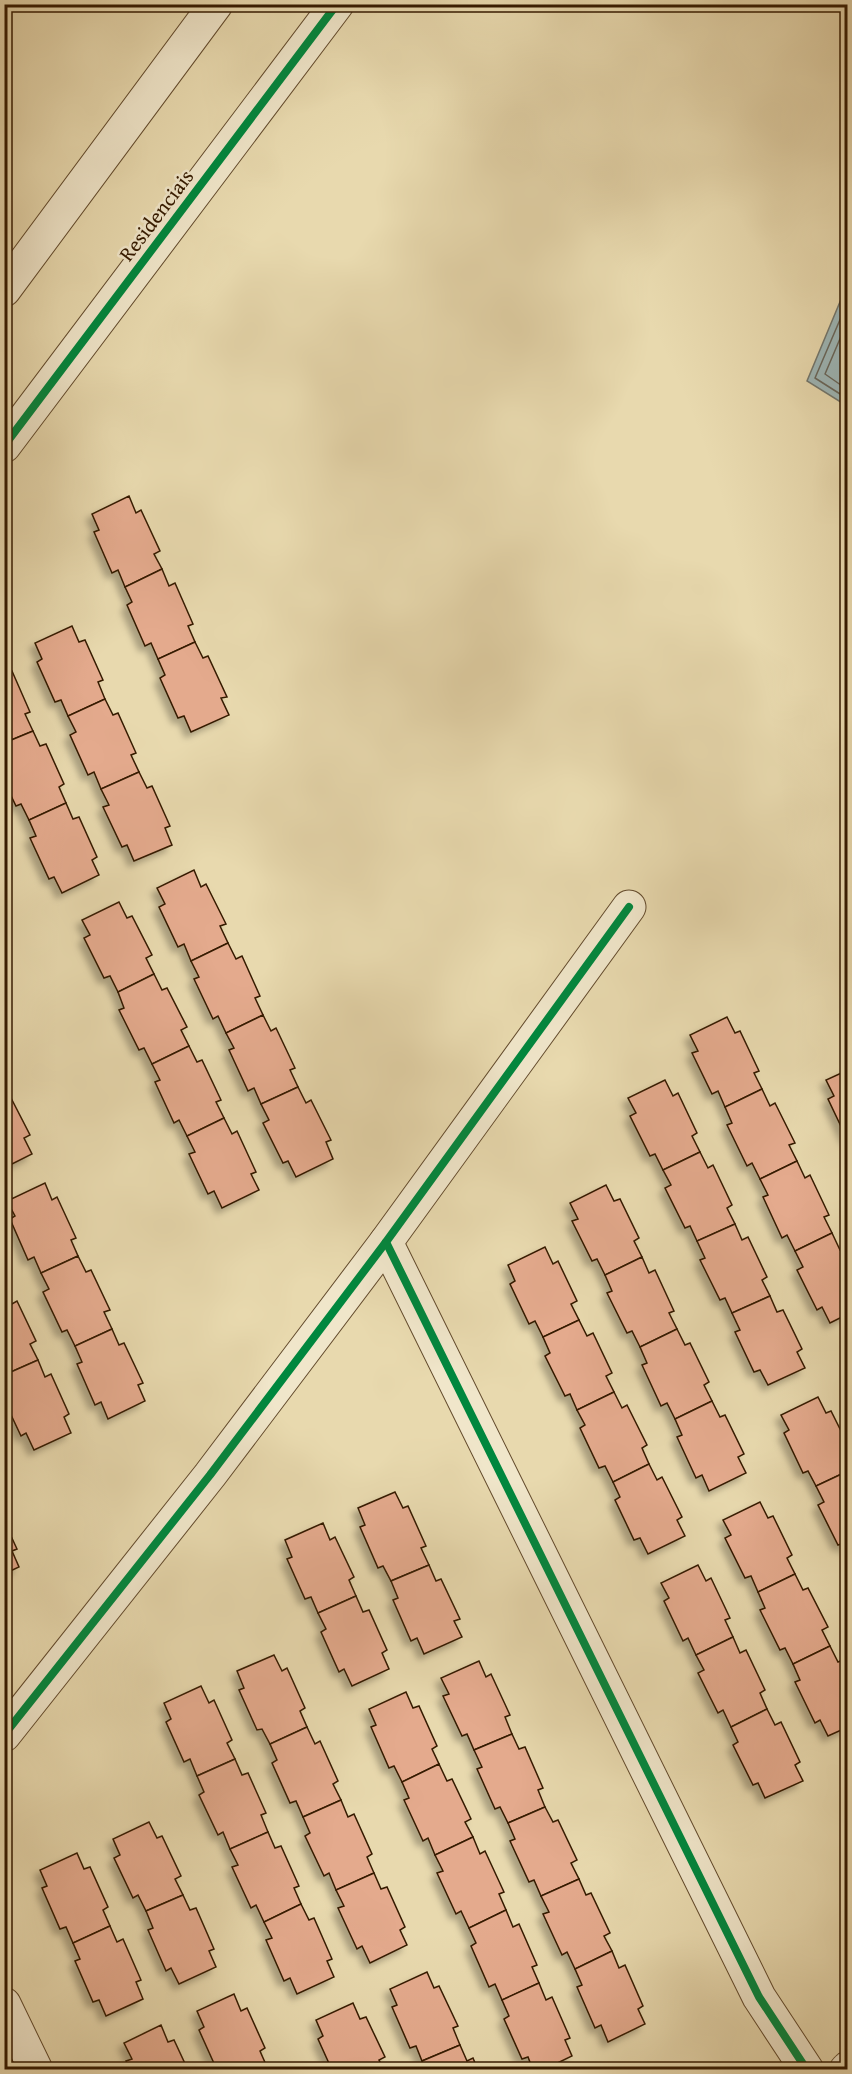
<svg xmlns="http://www.w3.org/2000/svg" width="852" height="2074" font-family="'Gentium Book Plus',serif">
<style>
.water{fill:#9eb7b7;stroke:#74786e;stroke-width:1.5}
.lines{fill:none;stroke-linecap:round;stroke-linejoin:round}
.shore{stroke:#6a685c;stroke-width:1.5}
.building{fill:#e4aa8d;stroke:#351a00;stroke-width:1.5;filter:url(#shadow)}
.minor-casing{stroke:#624a2c;stroke-width:35}
.minor{stroke:#f0e6ca;stroke-width:33}
.cycleway-casing{stroke:#f0e6ca;stroke-width:11}
.cycleway{stroke:#00873e;stroke-width:8}
.labels{text-anchor:middle;dominant-baseline:central;stroke-width:5;stroke-linejoin:round;paint-order:stroke}
.street-label{font-size:21px;fill:#351a00;stroke:#f0e6ca}
</style>
<defs>
<filter id="shadow"><feDropShadow dx="-5.5" dy="5.5" stdDeviation="3" flood-color="#0004"/></filter>
</defs>
<rect width="100%" height="100%" fill="#e8d9ae"/>
<filter id="stains"><feTurbulence type="fractalNoise" baseFrequency=".00333" numOctaves="4"/><feColorMatrix values="0 0 0 0 .2 0 0 0 0 .09 0 0 0 0 .02 0 0 0 .5 -.17"/></filter>
<radialGradient id="worn" r=".72"><stop offset=".6" stop-color="#630" stop-opacity="0"/><stop offset="1" stop-color="#630" stop-opacity=".3"/></radialGradient>
<polygon class="water" points="847,285 848,406 847,406 807,381"/>
<g class="lines">
<g class="shore">
<polyline points="848,301 815,378 848,399"/>
<polyline points="848,320 825,374 848,390"/>
</g>
</g>
<g class="building">
<polygon points="129,496 136,513 141,510 160,551 154,554 162,569 125,587 118,570 112,573 94,532 99,530 92,514"/>
<polygon points="162,569 169,586 175,583 193,624 188,626 195,642 158,659 151,643 145,646 127,605 132,602 125,587"/>
<polygon points="72,626 79,642 85,640 103,680 98,682 105,699 68,716 61,700 55,702 37,662 42,659 35,643"/>
<polygon points="195,642 203,658 208,656 227,697 221,698 229,715 191,732 184,716 178,718 160,678 165,675 158,659"/>
<polygon points="4,668 7,674 12,671 30,712 25,714 33,731 4,743"/>
<polygon points="105,699 113,715 118,713 136,753 131,755 139,772 101,789 94,772 88,775 70,735 76,732 68,716"/>
<polygon points="33,731 40,746 46,744 64,784 59,787 66,803 29,820 21,804 16,806 4,781 4,743"/>
<polygon points="139,772 147,788 152,786 170,826 165,828 172,845 134,861 127,845 122,847 103,807 109,805 101,789"/>
<polygon points="66,803 73,819 79,817 97,857 92,860 99,875 62,893 54,877 49,879 30,838 36,836 29,820"/>
<polygon points="194,870 201,887 206,884 226,924 220,926 228,943 191,961 184,944 178,947 159,907 165,904 157,888"/>
<polygon points="119,902 127,918 132,916 152,955 146,958 154,974 118,992 110,976 104,978 84,938 90,935 82,920"/>
<polygon points="228,943 236,959 242,956 260,996 255,998 263,1015 226,1033 218,1016 213,1019 194,979 199,977 191,961"/>
<polygon points="154,974 162,990 167,988 187,1027 181,1030 189,1046 152,1064 144,1048 139,1050 119,1010 124,1008 118,992"/>
<polygon points="263,1015 271,1031 276,1028 295,1068 290,1070 298,1087 261,1104 254,1088 248,1091 229,1050 234,1048 226,1033"/>
<polygon points="727,1017 735,1033 740,1031 759,1071 754,1073 762,1089 725,1107 718,1091 712,1094 692,1053 698,1051 690,1035"/>
<polygon points="189,1046 197,1062 202,1060 221,1100 216,1102 224,1118 187,1136 179,1120 174,1123 155,1082 160,1080 152,1064"/>
<polygon points="848,1070 848,1138 847,1139 828,1099 834,1096 826,1080"/>
<polygon points="665,1080 673,1096 678,1093 697,1133 692,1136 700,1152 663,1170 655,1154 650,1156 630,1116 636,1113 628,1098"/>
<polygon points="298,1087 306,1103 311,1100 331,1140 326,1142 333,1159 296,1177 288,1161 283,1163 263,1123 269,1120 261,1104"/>
<polygon points="762,1089 770,1106 775,1103 795,1143 789,1145 797,1161 760,1179 752,1163 747,1166 727,1125 732,1123 725,1107"/>
<polygon points="10,1096 30,1135 24,1138 32,1154 4,1168 4,1098"/>
<polygon points="224,1118 232,1134 237,1131 256,1172 251,1174 259,1190 222,1208 214,1191 208,1194 189,1154 195,1152 187,1136"/>
<polygon points="700,1152 708,1168 713,1165 732,1205 727,1208 735,1224 697,1241 690,1226 685,1228 665,1188 671,1185 663,1170"/>
<polygon points="797,1161 805,1178 810,1175 829,1215 824,1217 832,1233 795,1251 787,1235 782,1238 763,1197 768,1195 760,1179"/>
<polygon points="45,1183 52,1200 57,1197 76,1238 71,1240 78,1256 41,1273 34,1257 28,1260 10,1219 15,1216 7,1201"/>
<polygon points="606,1185 614,1201 620,1199 639,1238 634,1241 642,1257 605,1275 597,1259 592,1261 572,1221 578,1219 570,1203"/>
<polygon points="735,1224 742,1240 748,1237 767,1277 762,1280 770,1296 732,1313 725,1298 720,1300 700,1260 705,1258 697,1241"/>
<polygon points="832,1233 840,1250 845,1247 848,1253 848,1314 830,1323 822,1307 817,1310 797,1270 803,1267 795,1251"/>
<polygon points="545,1247 553,1264 558,1261 577,1301 571,1304 579,1320 543,1337 535,1321 529,1324 510,1284 515,1281 508,1265"/>
<polygon points="78,1256 86,1272 91,1270 110,1310 104,1312 112,1329 75,1346 67,1330 62,1332 43,1292 49,1289 41,1273"/>
<polygon points="642,1257 649,1273 655,1270 674,1311 669,1313 677,1329 640,1347 632,1331 627,1333 607,1293 612,1291 605,1275"/>
<polygon points="4,1289 12,1304 17,1301 36,1341 30,1344 38,1360 4,1375"/>
<polygon points="770,1296 777,1312 783,1310 802,1349 797,1352 805,1368 768,1385 760,1370 754,1372 735,1332 740,1330 732,1313"/>
<polygon points="579,1320 587,1336 593,1333 612,1373 606,1376 614,1392 577,1410 570,1394 565,1396 545,1356 550,1353 543,1337"/>
<polygon points="112,1329 119,1345 124,1343 143,1383 138,1385 145,1401 108,1419 101,1402 95,1405 77,1364 82,1362 75,1346"/>
<polygon points="677,1329 685,1345 690,1343 709,1382 704,1385 712,1401 675,1419 667,1403 661,1406 642,1365 647,1363 640,1347"/>
<polygon points="38,1360 45,1377 51,1374 69,1414 64,1417 71,1433 34,1450 26,1433 21,1436 4,1400 4,1395 8,1393 4,1386 4,1375"/>
<polygon points="614,1392 622,1408 627,1405 647,1445 642,1448 649,1464 613,1482 605,1466 599,1468 580,1428 585,1425 577,1410"/>
<polygon points="818,1397 826,1413 831,1411 848,1445 848,1452 845,1453 848,1457 848,1471 816,1486 808,1471 803,1473 784,1433 789,1430 781,1415"/>
<polygon points="712,1401 720,1417 725,1415 744,1454 738,1457 746,1473 709,1491 702,1475 696,1478 677,1437 682,1435 675,1419"/>
<polygon points="649,1464 657,1480 662,1477 682,1517 677,1520 685,1536 648,1554 640,1538 634,1540 615,1500 620,1497 613,1482"/>
<polygon points="848,1471 848,1551 844,1543 838,1545 818,1505 824,1502 816,1486"/>
<polygon points="395,1492 403,1508 408,1506 426,1546 421,1548 429,1565 391,1581 383,1566 378,1568 360,1527 365,1525 358,1508"/>
<polygon points="760,1502 768,1518 773,1516 792,1555 787,1558 795,1574 758,1592 751,1576 745,1578 725,1538 731,1535 723,1520"/>
<polygon points="4,1521 17,1549 12,1551 19,1567 4,1574"/>
<polygon points="323,1523 330,1540 335,1537 354,1577 349,1580 356,1596 318,1613 311,1597 305,1599 287,1559 292,1557 285,1540"/>
<polygon points="429,1565 436,1581 441,1579 460,1619 454,1621 462,1637 424,1654 417,1638 411,1641 393,1600 398,1598 391,1581"/>
<polygon points="698,1565 706,1581 711,1578 730,1618 725,1620 733,1637 696,1655 688,1638 683,1641 664,1601 669,1598 661,1583"/>
<polygon points="795,1574 803,1590 808,1588 828,1627 822,1630 830,1646 793,1664 785,1648 780,1650 760,1610 765,1608 758,1592"/>
<polygon points="356,1596 363,1612 369,1610 387,1650 382,1653 389,1669 352,1686 344,1669 339,1672 321,1632 326,1629 318,1613"/>
<polygon points="733,1637 740,1653 746,1650 765,1690 760,1693 767,1709 731,1727 723,1710 718,1713 698,1673 704,1670 696,1655"/>
<polygon points="830,1646 838,1662 843,1660 848,1670 848,1727 828,1736 820,1720 815,1723 795,1682 800,1680 793,1664"/>
<polygon points="274,1655 282,1671 287,1668 305,1708 300,1711 307,1727 270,1744 262,1729 257,1730 239,1690 244,1688 237,1671"/>
<polygon points="479,1661 486,1677 491,1674 510,1715 505,1717 512,1734 474,1750 467,1734 462,1736 443,1696 449,1694 441,1678"/>
<polygon points="201,1686 209,1703 214,1700 232,1740 227,1743 235,1759 197,1776 190,1759 184,1762 166,1722 171,1719 164,1703"/>
<polygon points="406,1692 413,1708 419,1706 437,1746 432,1749 439,1764 402,1782 394,1766 389,1768 371,1727 376,1725 369,1709"/>
<polygon points="767,1709 775,1725 781,1722 800,1762 795,1765 803,1781 765,1798 758,1783 753,1785 733,1745 738,1742 731,1727"/>
<polygon points="307,1727 315,1744 320,1741 338,1781 333,1784 341,1800 303,1817 296,1801 290,1803 272,1763 277,1760 270,1744"/>
<polygon points="512,1734 519,1749 525,1747 543,1788 538,1790 545,1807 508,1823 500,1807 495,1809 477,1769 482,1767 474,1750"/>
<polygon points="235,1759 242,1775 248,1773 266,1813 261,1815 268,1832 230,1849 223,1832 218,1835 199,1795 204,1792 197,1776"/>
<polygon points="439,1764 447,1781 452,1779 471,1819 465,1822 473,1837 435,1855 428,1838 423,1841 404,1800 409,1798 402,1782"/>
<polygon points="341,1800 348,1817 354,1814 372,1854 367,1857 374,1873 336,1890 329,1873 324,1876 305,1836 310,1833 303,1817"/>
<polygon points="545,1807 553,1822 558,1820 577,1860 571,1863 579,1879 541,1896 534,1880 529,1882 510,1841 515,1839 508,1823"/>
<polygon points="149,1822 157,1838 162,1836 181,1876 175,1879 183,1895 146,1911 138,1895 133,1898 114,1858 120,1855 113,1839"/>
<polygon points="268,1832 275,1848 281,1846 299,1886 294,1888 301,1904 264,1922 256,1905 251,1908 232,1867 238,1865 230,1849"/>
<polygon points="473,1837 480,1854 485,1851 504,1892 499,1894 506,1910 469,1928 461,1911 456,1914 437,1873 443,1871 435,1855"/>
<polygon points="77,1853 84,1869 90,1867 108,1907 103,1910 110,1926 73,1943 66,1927 60,1929 42,1888 47,1886 40,1870"/>
<polygon points="374,1873 381,1889 387,1887 405,1927 400,1930 407,1945 370,1963 362,1946 357,1949 338,1908 344,1906 336,1890"/>
<polygon points="579,1879 586,1895 591,1893 610,1933 604,1936 612,1951 575,1969 567,1952 562,1955 543,1914 549,1912 541,1896"/>
<polygon points="183,1895 190,1910 196,1908 214,1949 209,1951 216,1967 179,1984 171,1968 166,1971 148,1930 153,1928 146,1911"/>
<polygon points="301,1904 309,1920 314,1918 332,1959 327,1961 334,1977 297,1994 290,1978 284,1981 266,1940 272,1938 264,1922"/>
<polygon points="506,1910 513,1927 519,1924 537,1965 532,1967 539,1983 502,2000 495,1984 489,1987 471,1946 476,1943 469,1928"/>
<polygon points="110,1926 117,1942 123,1939 141,1980 136,1982 143,1999 106,2016 99,2000 93,2002 75,1961 80,1959 73,1943"/>
<polygon points="612,1951 619,1968 625,1965 643,2006 638,2009 645,2024 608,2042 601,2025 595,2028 577,1987 582,1985 575,1969"/>
<polygon points="427,1972 434,1988 439,1986 458,2026 453,2028 460,2045 422,2061 416,2046 410,2048 392,2007 397,2005 390,1989"/>
<polygon points="539,1983 546,2000 552,1997 570,2038 565,2040 572,2056 543,2070 533,2070 528,2057 522,2059 504,2019 509,2016 502,2000"/>
<polygon points="234,1994 241,2011 247,2008 265,2048 260,2051 267,2067 262,2070 224,2070 223,2067 217,2070 199,2030 204,2027 197,2011"/>
<polygon points="353,2003 360,2019 366,2017 385,2057 379,2060 384,2070 332,2070 318,2039 323,2036 316,2020"/>
<polygon points="161,2025 168,2042 174,2040 188,2070 130,2070 126,2061 132,2059 124,2043"/>
<polygon points="460,2045 467,2061 473,2058 478,2070 426,2070 422,2061"/>
</g>
<g class="lines">
<g class="minor-casing">
<g id="minor">
<polyline points="4,290 216,4"/>
<polyline points="4,446 337,4"/>
<polyline points="386,1242 759,1997 807,2070"/>
<polyline points="4,1735 210,1475 386,1242 629,907"/>
<polyline points="4,2004 36,2070"/>
<polyline points="846,2070 848,2068"/>
</g>
</g>
<use href="#minor" class="minor"/>
<g class="cycleway-casing">
<g id="cycleway">
<polyline points="4,446 337,4"/>
<polyline points="386,1242 759,1997 807,2070"/>
<polyline points="4,1735 210,1475 386,1242 629,907"/>
</g>
</g>
<use href="#cycleway" class="cycleway"/>
</g>
<g class="labels">
<g class="street-label">
<text transform="translate(156 215) rotate(-53)">Residenciais</text>
</g>
</g>
<rect width="852" height="2074" fill="none" stroke="#e8d9ae" stroke-width="24"/>
<rect x="6" y="6" width="840" height="2062" fill="none" stroke="#351a00" stroke-width="3"/>
<rect x="12" y="12" width="828" height="2050" fill="none" stroke="#351a00" stroke-width="1.5"/>
<rect width="100%" height="100%" filter="url(#stains)"/>
<rect width="100%" height="100%" fill="url(#worn)"/>
</svg>
